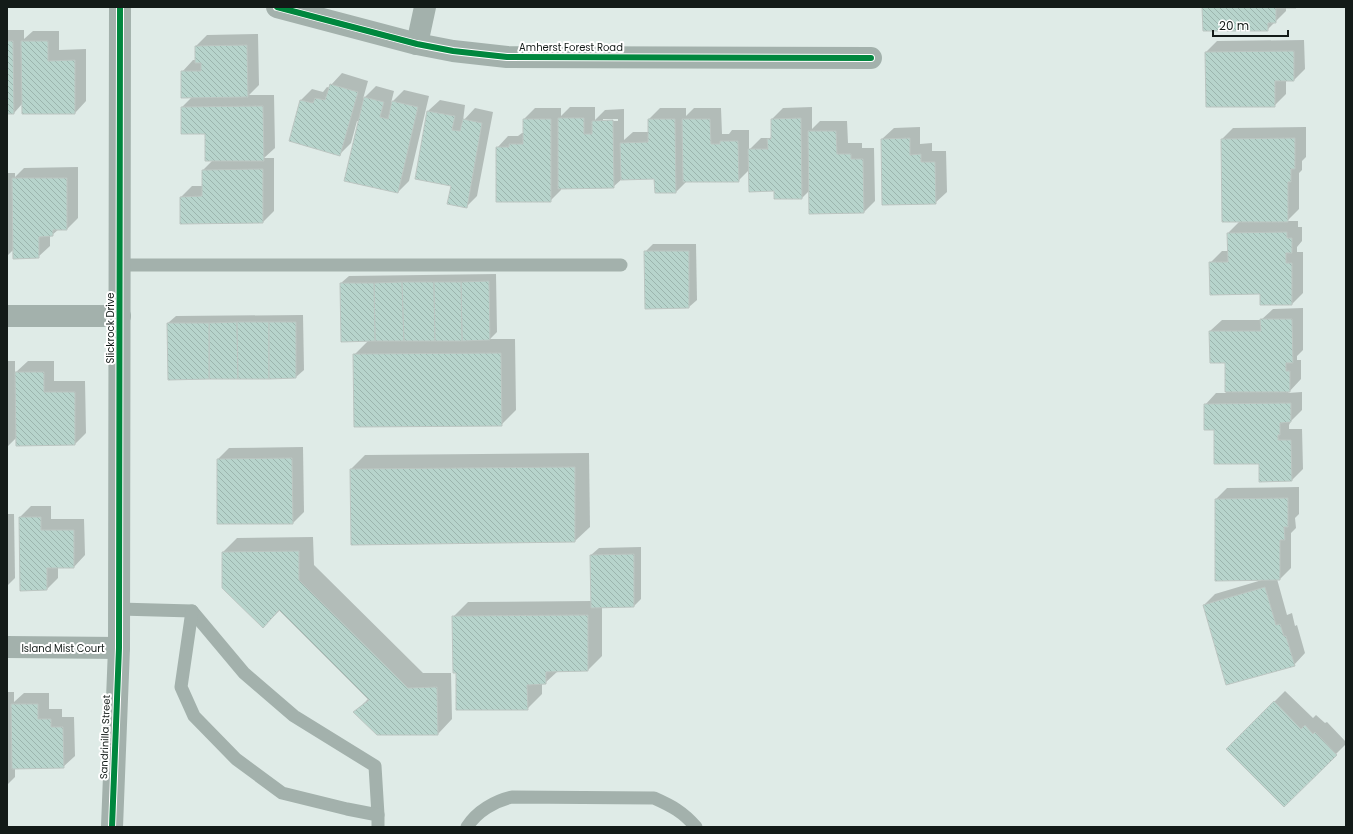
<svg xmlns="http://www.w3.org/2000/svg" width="1353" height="834" font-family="Poppins,sans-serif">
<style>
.shadow{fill:#0003;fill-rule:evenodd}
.building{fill:url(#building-back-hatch);stroke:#bcc6c2}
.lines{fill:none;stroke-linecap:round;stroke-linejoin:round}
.lane{stroke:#a3b1ac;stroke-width:13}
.street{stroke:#a3b1ac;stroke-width:22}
.cycleway-casing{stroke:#fff;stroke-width:8}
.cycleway{stroke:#00873e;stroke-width:6}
.labels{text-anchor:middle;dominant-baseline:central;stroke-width:4;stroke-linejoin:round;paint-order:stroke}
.street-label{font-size:10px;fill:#131b18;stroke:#fff}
</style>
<defs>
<pattern id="building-back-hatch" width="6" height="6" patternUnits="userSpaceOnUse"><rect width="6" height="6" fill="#b7d4cc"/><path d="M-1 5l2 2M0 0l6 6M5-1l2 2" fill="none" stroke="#9cb5ae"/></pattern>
</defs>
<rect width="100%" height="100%" fill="#dfebe7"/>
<g class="shadow">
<polygon points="1203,7 1287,7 1286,7 1286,11 1267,30"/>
<polygon points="7,30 24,30 24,39 33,31 59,31 59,50 86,49 86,101 75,113 22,104 14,113 7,113"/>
<polygon points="258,34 259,85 249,95 274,95 275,148 264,158 274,158 274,211 263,222 181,223 181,197 192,186 203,186 203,170 213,160 206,133 182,107 192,97 182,72 193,60 196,60 196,46 207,35"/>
<polygon points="1304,40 1305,69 1294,80 1286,80 1286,94 1274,106 1206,52 1217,41"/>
<polygon points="342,73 368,81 363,99 376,86 394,91 391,103 404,90 429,96 409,181 398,192 359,121 357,121 351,143 340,154 290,141 301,100 312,89 323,92 327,87 330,88 331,85"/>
<polygon points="440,100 465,105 463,121 475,108 493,112 477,196 466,207 452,185 416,178 428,111"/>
<path d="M570,107H595V120L605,110L624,109V140L633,132H649V119L660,108H686V116L694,108H721L722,134H729L732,130H749V150L761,138H770L772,136V119L783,108L812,107V129L820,121H847L848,143H862V148H874L875,201L864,212L810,190L802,198L775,190L750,169L738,181H687L676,192L655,178L622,179L613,187L561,188V190L550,201L497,148L508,136H518L522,133H524V119L535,108H561V116ZM603,119H618V121H603Z"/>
<polygon points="920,127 920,144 932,143 932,151 946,151 947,192 935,203 883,204 882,139 894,128"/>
<polygon points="1306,127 1306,157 1302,161 1302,170 1299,173 1299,209 1287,221 1298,221 1298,227 1302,227 1302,241 1297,247 1297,252 1303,252 1303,293 1292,304 1261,293 1210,263 1222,251 1228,251 1228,233 1240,221 1223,221 1222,139 1233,128"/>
<polygon points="78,167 78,218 67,229 59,229 52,235 50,236 50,246 38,257 14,249 7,256 7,173 15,173 15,177 24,168"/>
<polygon points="653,244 696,244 697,300 689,307 645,252"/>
<polygon points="496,274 497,332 490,339 515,339 516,410 501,425 354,355 368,341 341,283 349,276"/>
<polygon points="1303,308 1303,350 1297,356 1297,360 1301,360 1301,379 1288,393 1302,392 1302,410 1291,421 1289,425 1289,429 1302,429 1303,469 1292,480 1260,463 1215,429 1205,405 1216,393 1226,393 1226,362 1210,331 1222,320 1261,320 1273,309"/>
<polygon points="303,315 304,370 296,377 169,379 168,323 176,316"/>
<polygon points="7,361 15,361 15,373 28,361 54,361 54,381 85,381 86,433 75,444 17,437 7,447"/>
<polygon points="303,447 304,512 293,523 218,459 229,448"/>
<polygon points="589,453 590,527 575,541 351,469 365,455"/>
<polygon points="1299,487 1299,514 1295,518 1296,528 1291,533 1291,568 1280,579 1277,579 1287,615 1292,613 1295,626 1297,625 1305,653 1294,665 1204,605 1215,594 1262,580 1216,499 1227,488"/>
<polygon points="31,506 51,506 51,519 84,519 85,555 74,567 58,567 58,578 47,589 20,517"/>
<polygon points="7,514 14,514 15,578 7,586"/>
<polygon points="313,537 314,565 423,673 451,673 452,719 438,734 355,712 369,698 280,610 263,627 223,552 237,538"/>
<polygon points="641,547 641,599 634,606 602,607 602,656 588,670 558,671 545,683 542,683 542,694 527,709 457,672 453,617 468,602 592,601 591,555 599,548"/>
<polygon points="1285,691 1313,718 1316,715 1325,723 1327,722 1346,742 1346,744 1284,806 1227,749"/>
<polygon points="7,692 14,692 14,702 24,693 49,693 49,709 62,709 62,717 74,717 75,756 63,767 15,768 15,777 7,785"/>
</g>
<g class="building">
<polygon points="1202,7 1296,7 1296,8 1276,8 1276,23 1268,23 1268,31 1203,31"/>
<polygon points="7,41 13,41 14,114 7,114"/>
<polygon points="21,41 48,41 48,61 75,60 75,114 22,114"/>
<polygon points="247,45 248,97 181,98 181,71 201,71 201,63 195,63 195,46"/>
<polygon points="1294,51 1294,81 1275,81 1275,107 1206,107 1205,52"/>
<polygon points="330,84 358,92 340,156 289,141 300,100 313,103 315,98 325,100"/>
<polygon points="364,97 384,102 380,117 388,119 392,101 418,107 398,193 344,181"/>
<polygon points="263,106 264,161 205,161 205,134 181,134 181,107"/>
<polygon points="427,111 455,116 452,130 460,131 463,119 482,123 467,208 447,204 451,186 415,179"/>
<polygon points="558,118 584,118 584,134 592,134 592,121 613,120 614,188 558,189"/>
<polygon points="801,118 802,199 774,199 774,191 749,192 748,149 768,149 767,139 771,139 771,119"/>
<polygon points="523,119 551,119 551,202 496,202 496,147 509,147 509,144 523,144"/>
<polygon points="648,119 675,119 676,193 655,193 654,179 621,180 620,143 648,142"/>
<polygon points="682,119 710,119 711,144 720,144 720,141 738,141 739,182 683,182"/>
<polygon points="808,131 836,131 837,154 851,154 851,159 863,159 864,213 809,214"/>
<polygon points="910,138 910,155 921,154 921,162 935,162 936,204 882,205 881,139"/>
<polygon points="1295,138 1295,169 1291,169 1291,182 1288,182 1288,222 1222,222 1221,139"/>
<polygon points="263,169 263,223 180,224 180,197 202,196 202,170"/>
<polygon points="12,178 67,178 67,230 53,230 53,236 39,237 39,258 13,259"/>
<polygon points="1287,232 1287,238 1292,238 1292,253 1286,253 1286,263 1292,263 1292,305 1260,305 1260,294 1210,295 1209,262 1228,262 1227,233"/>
<polygon points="644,251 689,251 689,308 645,309"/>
<polygon points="489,281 490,340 462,341 461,282"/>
<polygon points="402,282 404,341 375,341 374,283"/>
<polygon points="402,282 434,282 435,341 404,341"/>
<polygon points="434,282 461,282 462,341 435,341"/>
<polygon points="340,283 374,283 375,341 341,342"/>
<polygon points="1260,319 1292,319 1293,363 1286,363 1286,371 1290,371 1290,392 1225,392 1225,363 1210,363 1209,331 1261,331"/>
<polygon points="237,322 238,379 209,379 209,323"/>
<polygon points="237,322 269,322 269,379 238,379"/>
<polygon points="269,322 296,322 296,378 269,379"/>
<polygon points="167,323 209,323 209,379 168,380"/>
<polygon points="501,353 502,426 354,427 353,354"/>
<polygon points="15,372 44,372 44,392 75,392 75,445 16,446"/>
<polygon points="1291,403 1291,422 1280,423 1280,435 1278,435 1278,440 1291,440 1292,481 1259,482 1259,464 1214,464 1214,430 1204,430 1204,404"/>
<polygon points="292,458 293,524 217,524 217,459"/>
<polygon points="575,467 575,542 351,545 350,469"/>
<polygon points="1288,498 1288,527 1284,527 1285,540 1280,540 1280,580 1215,581 1215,499"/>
<polygon points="19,517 41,517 41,530 74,530 74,568 47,568 47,590 20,591"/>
<polygon points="299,551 299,580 408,688 437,687 438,735 377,735 353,712 369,700 279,610 263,628 222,588 222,552"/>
<polygon points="634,554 634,607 591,608 590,555"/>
<polygon points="1265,587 1276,625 1280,624 1284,636 1286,636 1295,666 1226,685 1203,605"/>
<polygon points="588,615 588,671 546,672 546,684 527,685 528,710 456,710 456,673 453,673 452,616"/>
<polygon points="1274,701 1301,729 1305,725 1313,734 1315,732 1337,755 1284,807 1226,749"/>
<polygon points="11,704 38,704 38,719 51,719 51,727 63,727 64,768 12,769"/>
</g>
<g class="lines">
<g class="lane">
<polyline points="120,265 621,265"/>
<polyline points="119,609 192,611 244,673 294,716 375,766 378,815"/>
<polyline points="192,611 181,687 194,716 236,759 282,793 347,809 378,815 378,827"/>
<path d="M467,827C477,811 495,801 512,797L654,798C672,806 683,812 696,827"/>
</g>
<g class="street">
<polyline points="277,7 417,44 453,51 507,57 871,58"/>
<polyline points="417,44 425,7"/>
<polyline points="7,316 120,316"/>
<polyline points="7,647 119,648"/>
<polyline points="112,827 119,648 120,7"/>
</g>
<g class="cycleway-casing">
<g id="cycleway">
<polyline points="277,7 417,44 453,51 507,57 871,58"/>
<polyline points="112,827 119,648 120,7"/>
</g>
</g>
<use href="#cycleway" class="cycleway"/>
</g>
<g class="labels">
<g class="street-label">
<text x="571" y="47">Amherst Forest Road</text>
<text transform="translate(110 328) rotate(-90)">Slickrock Drive</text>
<text x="63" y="648">Island Mist Court</text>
<text transform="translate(105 737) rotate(-88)">Sandrinilla Street</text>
</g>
</g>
<rect width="1353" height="834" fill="none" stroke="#131b18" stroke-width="16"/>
<path d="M1213 30v6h75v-6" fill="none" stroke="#131b18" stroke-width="2"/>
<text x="1219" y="30" font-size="12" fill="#131b18" stroke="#ffffff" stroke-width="3" paint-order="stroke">20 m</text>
</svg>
